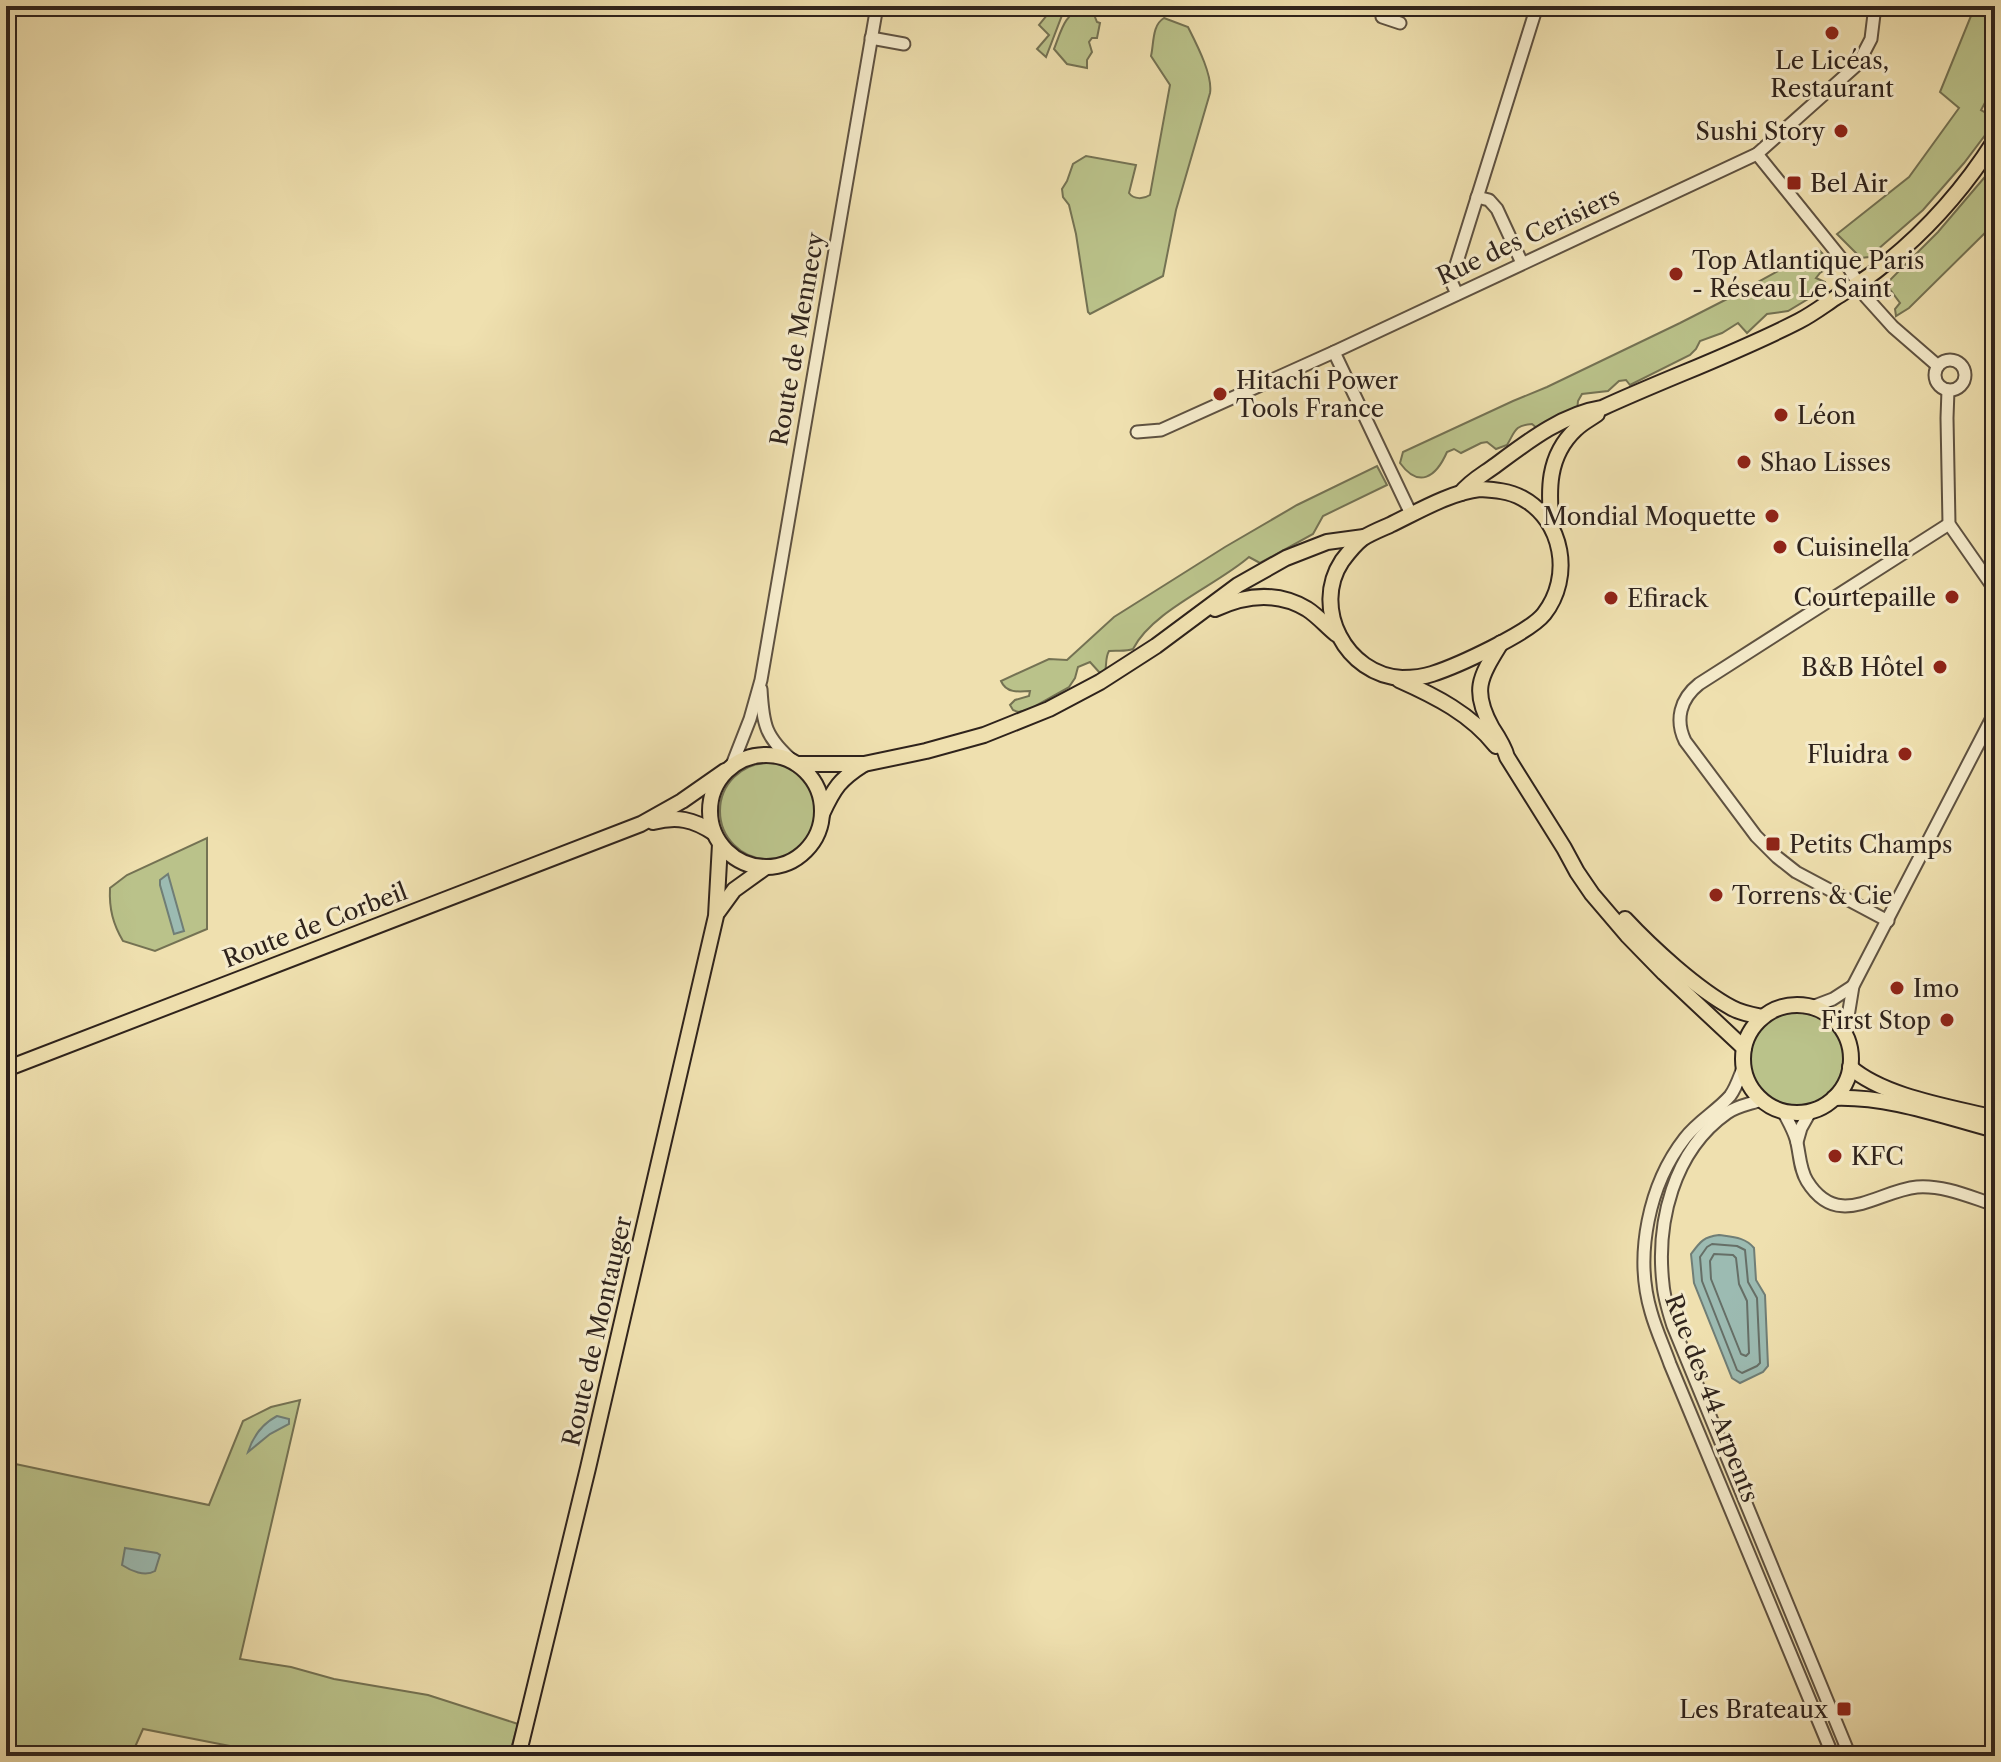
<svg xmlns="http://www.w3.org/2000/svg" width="2001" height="1762" font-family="'Libre Caslon Text',serif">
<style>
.green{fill:#bac28a;stroke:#747253;stroke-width:2}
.water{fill:#9cbbb2;stroke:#707e76;stroke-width:2}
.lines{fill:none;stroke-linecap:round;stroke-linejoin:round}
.shore{stroke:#666f67;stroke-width:2}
.minor-casing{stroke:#5f5241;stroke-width:15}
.major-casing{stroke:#2f231c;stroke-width:18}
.minor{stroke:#f5ebcb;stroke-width:11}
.major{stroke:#efe0af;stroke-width:14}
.poi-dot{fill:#8f2418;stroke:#f5ebcb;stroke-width:3}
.labels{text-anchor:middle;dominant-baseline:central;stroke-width:6;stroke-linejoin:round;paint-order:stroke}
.poi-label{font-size:24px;fill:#2f231c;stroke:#f5ebcb;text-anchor:start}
.street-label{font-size:24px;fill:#2f231c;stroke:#f5ebcb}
</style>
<rect width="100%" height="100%" fill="#efe0af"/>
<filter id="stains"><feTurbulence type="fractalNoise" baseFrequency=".0025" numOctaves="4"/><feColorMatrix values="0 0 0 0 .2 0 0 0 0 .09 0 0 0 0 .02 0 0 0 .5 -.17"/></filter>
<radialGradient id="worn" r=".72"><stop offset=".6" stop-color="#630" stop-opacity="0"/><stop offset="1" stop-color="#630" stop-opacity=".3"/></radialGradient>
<g class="green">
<polygon points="1038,6 1054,6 1054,14 1058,14 1061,9 1064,10 1046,57 1037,49 1049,35 1039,25 1047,15"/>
<polygon points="1975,6 1995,6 1995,84 1981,110 1993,117 1995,122 1964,163 1923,210 1869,257 1861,258 1837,234 1909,177 1959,108 1940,92"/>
<path d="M1084,8H1098L1095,17L1097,22L1100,23L1097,38H1092L1089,42L1092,52L1087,60V68L1067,64L1054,49C1061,32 1064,13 1084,8Z"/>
<path d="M1164,18L1188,27C1196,43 1213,75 1210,93L1176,210L1163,276L1090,314L1088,312L1076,234L1069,205L1063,197L1062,189L1067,181L1073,164L1086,156L1136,165L1129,193C1134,200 1144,199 1150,195L1170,85L1151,56C1154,43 1152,25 1164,18Z"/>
<polygon points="1995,165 1995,223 1909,308 1896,316 1895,309 1900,303 1886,284 1938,232"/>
<path d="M1818,249C1824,255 1829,259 1828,268L1820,273L1816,278L1825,282L1826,285L1823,290L1788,311L1767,314L1747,333L1738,323L1722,333L1700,341L1696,349L1690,355L1630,385L1626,380L1619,381L1608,391L1582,394L1578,401L1577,411L1538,429L1532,424C1514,425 1515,432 1507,445L1496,449L1487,442L1481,443L1461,453L1454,449L1447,452C1436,477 1419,489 1400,463L1403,452L1513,401L1547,387L1680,323L1729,298Z"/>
<path d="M1377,466L1387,485L1323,516L1313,534L1260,563L1249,557C1217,585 1152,611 1133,649C1125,652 1117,650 1109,651C1105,658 1107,664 1105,672H1099L1090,662L1078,667L1075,678L1069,687L1028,710L1018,712L1013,710L1010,705L1015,700L1029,696L1030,691C1018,692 1006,693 1001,681L1049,659L1067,660L1114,617L1225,547L1297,505Z"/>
<circle cx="768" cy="811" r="48"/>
<path d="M207,838V929L155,951L123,941C113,924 109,909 110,888L127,875Z"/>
<circle cx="1797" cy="1059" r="47"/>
<polygon points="300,1400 240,1659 291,1667 334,1679 428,1695 518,1724 509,1756 236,1756 240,1748 143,1729 131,1756 6,1756 6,1462 209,1505 243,1421 271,1407"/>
</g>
<g class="water">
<polygon points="168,874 184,931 174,934 160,885 160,880"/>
<path d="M1719,1235C1732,1237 1745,1237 1754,1248L1756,1280L1765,1295L1768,1366L1763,1372L1740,1383L1732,1378L1694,1283L1691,1254C1700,1242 1703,1237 1719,1235Z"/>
<path d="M277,1416L289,1419V1424L270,1434L248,1452C253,1436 262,1424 277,1416Z"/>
<path d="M125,1548L157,1553L160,1555L155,1571C145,1577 131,1571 122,1565Z"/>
</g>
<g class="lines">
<g class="shore">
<polygon points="1712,1244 1737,1246 1745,1250 1748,1282 1757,1298 1760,1363 1757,1366 1742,1373 1737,1370 1702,1281 1700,1257 1707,1247"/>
<polygon points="1714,1254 1733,1255 1736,1258 1739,1284 1747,1301 1749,1353 1746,1356 1741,1354 1711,1279 1710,1261"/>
</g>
<g class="minor-casing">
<g id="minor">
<polyline points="1385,6 1382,17 1400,23"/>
<polyline points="871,38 904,44"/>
<polyline points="1757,154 1849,268 1866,297 1893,327 1938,366"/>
<polyline points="1477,197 1489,200 1497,209 1522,263"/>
<polyline points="1457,294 1451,281 1537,6"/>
<polyline points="1334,352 1411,514"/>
<circle cx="1950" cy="375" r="15"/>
<polyline points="1948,390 1947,418 1949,524 1995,590"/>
<polyline points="1137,432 1161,430 1334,352 1757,154 1858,64 1871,39 1875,6"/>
<path d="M761,689C763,725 765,737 794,762"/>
<polyline points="732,765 750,719 761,680 877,6"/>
<path d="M1888,921L1796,872L1777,857L1756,836L1685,741C1675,720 1680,699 1699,684L1949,524"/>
<polyline points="1812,1007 1833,999 1853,986"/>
<polyline points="1845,1035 1853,986 1995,712"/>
<path d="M1743,1068C1739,1078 1736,1088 1730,1096C1717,1111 1698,1121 1685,1138C1649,1184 1634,1255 1651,1312C1656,1330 1664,1347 1670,1364L1833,1756"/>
<path d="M1761,1100C1750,1104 1737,1106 1727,1113C1673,1151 1656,1223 1663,1284C1664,1298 1669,1313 1673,1326L1850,1756"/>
<path d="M1783,1111C1788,1121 1793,1129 1796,1139C1800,1153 1799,1168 1807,1181C1838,1231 1877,1191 1917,1187C1944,1185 1970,1197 1995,1205"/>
<polyline points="1797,1142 1801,1128 1810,1112"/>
</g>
</g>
<g class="major-casing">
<g id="major">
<path d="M1480,489C1495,490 1509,491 1522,498C1563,520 1573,577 1544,614C1529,633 1457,666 1432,674C1423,677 1412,678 1402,678C1346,675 1311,608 1342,561C1348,553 1355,544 1363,538C1371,533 1381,529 1390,525C1417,512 1451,492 1480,489Z"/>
<path d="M1461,493C1470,481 1484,474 1496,465C1527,442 1563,414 1602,408C1667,378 1735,354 1799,321C1811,315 1823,306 1835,298C1849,289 1863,281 1876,271C1923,235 1964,189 1995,140"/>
<path d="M1552,527C1548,491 1547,456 1576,429C1582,423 1590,419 1597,414"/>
<path d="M1215,609C1245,595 1277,591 1307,609C1318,616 1326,626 1336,634"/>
<path d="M1501,643C1480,677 1471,690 1492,728C1498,737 1504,746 1507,757L1564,848L1577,872L1592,894L1627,935L1664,973L1744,1048"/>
<path d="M1399,680C1435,696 1471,714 1496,746"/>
<circle cx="766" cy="811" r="56"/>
<polyline points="797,764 864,764 926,751 984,735 1049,709 1100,682 1156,646 1238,585 1286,558 1327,542 1364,537"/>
<path d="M822,814C834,788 840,779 864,764"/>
<path d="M653,822C677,816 693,819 714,833"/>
<polyline points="718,912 734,890 766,867"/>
<path d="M1625,919C1652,948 1697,989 1732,1008C1741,1013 1752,1015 1762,1017"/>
<circle cx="1797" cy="1059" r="54"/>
<path d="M1850,1067C1884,1097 1951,1107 1995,1118"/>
<polyline points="6,1069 641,824 682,801 725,771"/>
<path d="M1834,1098C1889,1096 1942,1116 1995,1130"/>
<polyline points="518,1756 588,1468 716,916 720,844"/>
</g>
</g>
<use href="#minor" class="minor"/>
<use href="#major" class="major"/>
</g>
<g class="poi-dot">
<circle cx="1832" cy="33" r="8"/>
<circle cx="1841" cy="131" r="8"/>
<rect x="1786" y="175" width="16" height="16" rx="4"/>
<circle cx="1676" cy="274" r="8"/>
<circle cx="1220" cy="394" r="8"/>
<circle cx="1781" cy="415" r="8"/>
<circle cx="1744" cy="462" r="8"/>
<circle cx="1772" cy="516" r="8"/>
<circle cx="1780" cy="547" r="8"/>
<circle cx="1952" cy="597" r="8"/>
<circle cx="1611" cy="598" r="8"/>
<circle cx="1940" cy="667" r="8"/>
<circle cx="1905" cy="754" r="8"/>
<rect x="1765" y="836" width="16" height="16" rx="4"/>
<circle cx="1716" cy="895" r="8"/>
<circle cx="1897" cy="988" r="8"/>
<circle cx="1947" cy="1020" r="8"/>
<circle cx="1835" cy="1156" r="8"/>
<rect x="1836" y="1701" width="16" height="16" rx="4"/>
</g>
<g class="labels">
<g class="poi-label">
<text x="1832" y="60" text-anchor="middle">Le Licéas,<tspan x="1832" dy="28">Restaurant</tspan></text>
<text x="1825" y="131" text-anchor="end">Sushi Story</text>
<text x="1810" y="183">Bel Air</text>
<text x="1692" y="260">Top Atlantique Paris<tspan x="1692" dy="28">- Réseau Le Saint</tspan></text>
<text x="1236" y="380">Hitachi Power<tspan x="1236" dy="28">Tools France</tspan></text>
<text x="1797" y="415">Léon</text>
<text x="1760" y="462">Shao Lisses</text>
<text x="1756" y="516" text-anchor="end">Mondial Moquette</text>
<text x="1796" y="547">Cuisinella</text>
<text x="1936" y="597" text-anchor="end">Courtepaille</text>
<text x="1627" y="598">Efirack</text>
<text x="1924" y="667" text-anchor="end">B&amp;B Hôtel</text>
<text x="1889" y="754" text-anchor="end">Fluidra</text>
<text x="1789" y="844">Petits Champs</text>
<text x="1732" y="895">Torrens &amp; Cie</text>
<text x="1913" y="988">Imo</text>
<text x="1931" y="1020" text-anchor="end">First Stop</text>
<text x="1851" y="1156">KFC</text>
<text x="1828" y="1709" text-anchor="end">Les Brateaux</text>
</g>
<g class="street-label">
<text transform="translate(1528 236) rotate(-25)">Rue des Cerisiers</text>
<text transform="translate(797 339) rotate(-80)">Route de Mennecy</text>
<text transform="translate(315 925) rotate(-21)">Route de Corbeil</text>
<text transform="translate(597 1331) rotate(-77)">Route de Montauger</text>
<text transform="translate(1712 1398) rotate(69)">Rue des 44 Arpents</text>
</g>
</g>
<rect width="2001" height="1762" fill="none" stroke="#efe0af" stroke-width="32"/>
<rect x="8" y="8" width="1985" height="1746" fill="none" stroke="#2f231c" stroke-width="4"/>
<rect x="16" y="16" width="1969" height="1730" fill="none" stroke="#2f231c" stroke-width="2"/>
<rect width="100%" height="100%" filter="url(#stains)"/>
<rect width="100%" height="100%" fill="url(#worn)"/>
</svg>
